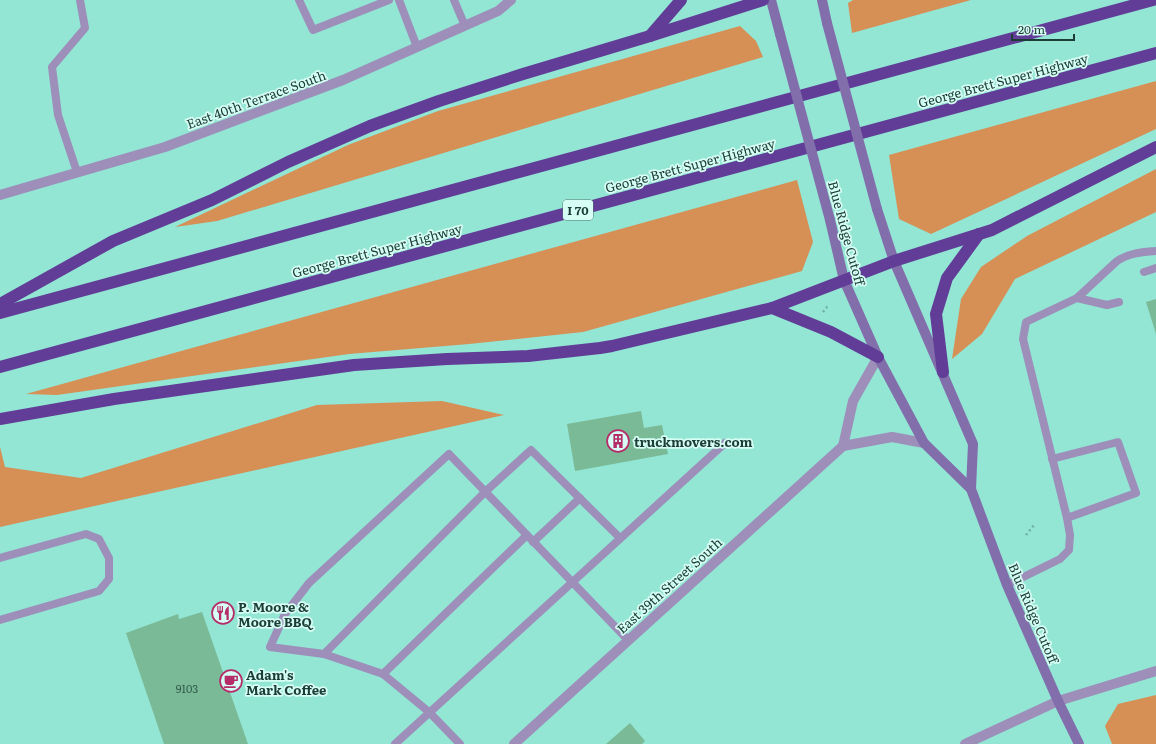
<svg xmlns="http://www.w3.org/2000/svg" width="1156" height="744" font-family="Literata,serif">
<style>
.green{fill:#d68f55}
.building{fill:#7aba97}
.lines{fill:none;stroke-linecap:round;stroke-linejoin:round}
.path{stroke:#6fb2a4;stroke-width:2.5;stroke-dasharray:2 3;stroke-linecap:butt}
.lane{stroke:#9d8fba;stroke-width:8}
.street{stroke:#9d8fba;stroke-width:10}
.secondary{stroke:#836eac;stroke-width:10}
.highway{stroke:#613d97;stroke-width:12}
.secondary-bridge{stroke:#836eac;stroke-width:10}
.labels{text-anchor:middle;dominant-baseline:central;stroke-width:3.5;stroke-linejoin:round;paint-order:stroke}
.number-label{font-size:11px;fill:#335c4e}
.shield{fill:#d6fef4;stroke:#53776f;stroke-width:1}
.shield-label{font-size:12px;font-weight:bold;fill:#1b3d36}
.street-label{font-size:13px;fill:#1b3d36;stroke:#d6fef4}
.poi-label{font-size:13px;font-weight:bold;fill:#1b3d36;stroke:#d6fef4;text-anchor:start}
</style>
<rect width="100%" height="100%" fill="#93e5d4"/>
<g class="green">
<polygon points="853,0 971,0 852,33 848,3"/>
<polygon points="740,26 756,41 763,57 217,221 175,227 348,145 438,111"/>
<polygon points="1156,81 1156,129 931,234 899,219 889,155"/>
<polygon points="1156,169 1156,212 1015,279 982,334 952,359 961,299 981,267 1027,236"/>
<polygon points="797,180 813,242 802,271 583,332 469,344 349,354 57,395 26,394"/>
<polygon points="442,401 504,415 0,527 0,447 5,467 81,478 317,405"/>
<polygon points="1156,695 1156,744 1112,744 1105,726 1118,704"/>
</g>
<g class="building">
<polygon points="1156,299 1156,334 1146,302"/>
<polygon points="641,411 644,428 662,425 668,454 575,471 567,424"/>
<polygon points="202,612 248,744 164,744 126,633 178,614 179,619"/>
<polygon points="630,723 645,741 642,744 606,744"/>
</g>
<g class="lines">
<g class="path">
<polyline points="823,312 827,307 830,306"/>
<polyline points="1026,535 1034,525"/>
</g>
<g class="lane">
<polyline points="299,0 313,30 389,0"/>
<polyline points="399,0 417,47"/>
<polyline points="454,0 465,26"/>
<polyline points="77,172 58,115 52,67 85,28 80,0"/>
<polyline points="1144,272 1156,268"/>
<path d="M1119,302L1107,305L1077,298L1117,261C1129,253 1142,252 1156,251"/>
<polyline points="1052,459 1118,442 1136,493 1067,518"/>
<polyline points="533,542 580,498"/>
<polyline points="0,558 86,534 99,539 109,558 109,579 99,591 0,620"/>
<polyline points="1007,585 1060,559 1069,550 1070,535 1067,518 1023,339 1026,322 1077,298"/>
<polyline points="324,654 485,492 531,450 620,538"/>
<polyline points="383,674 527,535"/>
<polyline points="395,744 725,443"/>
<polyline points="460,744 429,712 383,674 324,654 270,647 285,614 309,583 449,454 628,640"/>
</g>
<g class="street">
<polyline points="0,195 165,147 343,80 498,11 511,0"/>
<polyline points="843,446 853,401 878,357"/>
<polyline points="514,744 843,446 892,437 924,443"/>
<polyline points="965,744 1058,701 1156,671"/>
</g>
<g class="secondary">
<polyline points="771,0 780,34"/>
<polyline points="822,0 827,23"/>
<polyline points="877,209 894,261 973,444 971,489 1007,585 1058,701 1079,744"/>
<polyline points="830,220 844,280 878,357 924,443 971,489"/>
</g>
<g class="highway">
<polyline points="650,36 681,0"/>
<polyline points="0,304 113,241 212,200 288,162 370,126 439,101 523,74 650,36 763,0"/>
<polyline points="772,308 831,332 878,357"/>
<polyline points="0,313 1153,0"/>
<polyline points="0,367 1156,53"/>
<polyline points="943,372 936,314 947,278 979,234"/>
<polyline points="0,419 114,399 354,365 447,359 528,356 600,348 612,346 772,308 894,261 992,230 1156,147"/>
</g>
<g class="secondary-bridge">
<polyline points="827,23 877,209"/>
<polyline points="780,34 830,220"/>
</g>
</g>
<defs>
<g id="building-ring" transform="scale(1.15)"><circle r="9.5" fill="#d6fef4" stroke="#b62c69" stroke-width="1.5"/><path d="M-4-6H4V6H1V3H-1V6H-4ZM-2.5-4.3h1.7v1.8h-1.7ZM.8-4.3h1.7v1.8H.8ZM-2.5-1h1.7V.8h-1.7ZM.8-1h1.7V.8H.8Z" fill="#b62c69"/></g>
<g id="restaurant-ring" transform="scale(1.15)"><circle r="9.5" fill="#d6fef4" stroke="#b62c69" stroke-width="1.5"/><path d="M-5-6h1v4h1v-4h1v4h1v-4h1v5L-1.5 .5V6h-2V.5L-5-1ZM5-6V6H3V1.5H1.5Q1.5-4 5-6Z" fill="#b62c69"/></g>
<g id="cafe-ring" transform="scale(1.15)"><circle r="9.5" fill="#d6fef4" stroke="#b62c69" stroke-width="1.5"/><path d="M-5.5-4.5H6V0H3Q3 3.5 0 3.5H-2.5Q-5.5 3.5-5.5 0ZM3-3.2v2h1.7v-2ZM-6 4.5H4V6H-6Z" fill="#b62c69"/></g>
</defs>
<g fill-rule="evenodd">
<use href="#building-ring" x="618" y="441"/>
<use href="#restaurant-ring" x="223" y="613"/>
<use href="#cafe-ring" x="231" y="681"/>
</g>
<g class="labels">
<g class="number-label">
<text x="187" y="688">9103</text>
</g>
<rect class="shield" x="563" y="200" width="30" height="20" rx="3"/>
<g class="shield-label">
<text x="578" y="210">I 70</text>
</g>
<g class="street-label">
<text transform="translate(1003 80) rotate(-15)">George Brett Super Highway</text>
<text transform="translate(256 99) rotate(-20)">East 40th Terrace South</text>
<text transform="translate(690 165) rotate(-15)">George Brett Super Highway</text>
<text transform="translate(847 233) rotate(75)">Blue Ridge Cutoff</text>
<text transform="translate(377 250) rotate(-15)">George Brett Super Highway</text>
<text transform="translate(669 585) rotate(-42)">East 39th Street South</text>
<text transform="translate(1034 613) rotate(67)">Blue Ridge Cutoff</text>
</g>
<g class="poi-label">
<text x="634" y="441">truckmovers.com</text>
<text x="238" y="606">P. Moore &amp;<tspan x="238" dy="15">Moore BBQ</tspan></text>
<text x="246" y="674">Adam's<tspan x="246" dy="15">Mark Coffee</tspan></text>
</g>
</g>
<path d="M1012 34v6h62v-6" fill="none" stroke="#1b3d36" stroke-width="2"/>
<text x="1018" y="34" font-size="12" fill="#1b3d36" stroke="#d6fef4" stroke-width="3" paint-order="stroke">20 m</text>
</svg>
